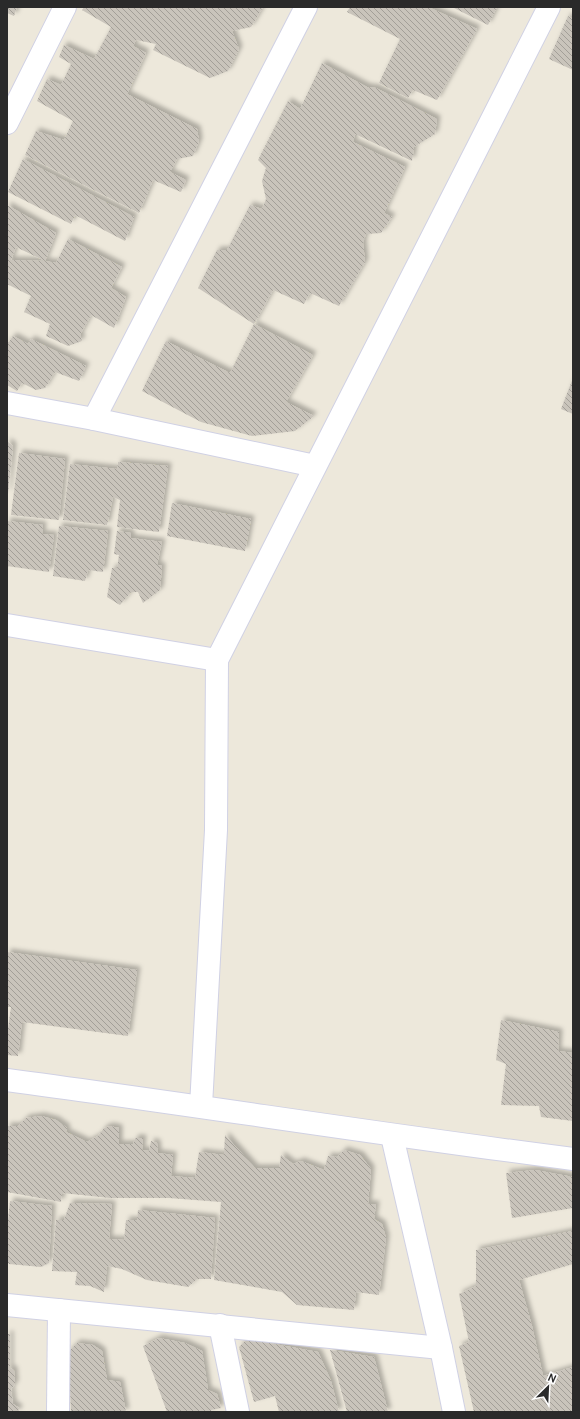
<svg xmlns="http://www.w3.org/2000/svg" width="580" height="1419" font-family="Cabin,sans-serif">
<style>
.building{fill:url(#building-back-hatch);filter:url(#shadow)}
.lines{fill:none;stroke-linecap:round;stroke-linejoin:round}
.minor-casing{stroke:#d0d1e4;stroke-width:24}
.minor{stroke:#fff;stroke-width:22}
</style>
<defs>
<pattern id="building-back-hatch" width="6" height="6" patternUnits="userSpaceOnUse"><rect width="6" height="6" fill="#c9c4bb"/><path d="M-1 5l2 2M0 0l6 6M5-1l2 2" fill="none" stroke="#a39f98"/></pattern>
<filter id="shadow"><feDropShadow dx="3.5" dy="-3.5" stdDeviation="2" flood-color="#0004"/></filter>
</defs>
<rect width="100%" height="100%" fill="#ede8db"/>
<g class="building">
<polygon points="7,7 17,7 14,16 7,13"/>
<polygon points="84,7 263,7 251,27 232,31 239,49 228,71 210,78 153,50 156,44 136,40 133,46 146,53 127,94 197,129 199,141 193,156 177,159 170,172 186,180 181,192 153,180 139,213 25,155 36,131 64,140 73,121 37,101 47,79 61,85 71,64 59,57 64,45 94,59 111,27 82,10"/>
<polygon points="350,7 428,7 477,29 437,100 413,90 408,98 379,83 400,39 347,12"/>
<polygon points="452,7 497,7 488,25"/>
<polygon points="568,16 573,19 573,70 549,59"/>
<polygon points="322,63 367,87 376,88 437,119 435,134 414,147 412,161 355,134 353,142 405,167 384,213 392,217 381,233 366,234 363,242 365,262 339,306 310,293 304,304 273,290 254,324 313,355 286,402 314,416 295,431 252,436 201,422 142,391 166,341 230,373 254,324 198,288 217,250 227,250 250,205 262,209 266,199 262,181 266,168 258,160 288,101 300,109"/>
<polygon points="23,159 134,217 125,241 75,215 71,224 8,192"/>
<polygon points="7,205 56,233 45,261 16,247 11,260 45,261 56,263 68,239 122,267 111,288 126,297 114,328 91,315 80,335 82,341 68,346 46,336 50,324 24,312 31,296 7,284"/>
<polygon points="13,336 28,344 31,339 86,366 79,381 55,372 45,388 36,390 22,383 17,391 7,385 7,342 9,342"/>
<polygon points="573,378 573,414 561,409"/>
<polygon points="7,441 13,446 8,494 7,493"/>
<polygon points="19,453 65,459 59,520 11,515"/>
<polygon points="118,462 168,466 159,532 117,527 120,500 113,497 107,525 63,520 70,464 117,469"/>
<polygon points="172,503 251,519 245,551 167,536"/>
<polygon points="7,521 43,525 42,534 54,535 49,572 7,566"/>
<polygon points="59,526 108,531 103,572 88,570 85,581 53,576"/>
<polygon points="117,531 131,533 131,538 162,542 157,565 162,566 160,590 143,603 138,592 131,592 120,605 107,597 112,568 117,568 119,555 114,554"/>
<polygon points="7,952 137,970 128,1036 22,1022 18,1056 7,1055 7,1036 11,1007 7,1007"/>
<polygon points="501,1020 559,1032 558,1051 573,1053 573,1121 541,1117 539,1106 501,1105 506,1064 496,1060"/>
<polygon points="41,1116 56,1120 67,1128 66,1132 87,1142 98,1136 104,1128 110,1126 119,1128 119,1144 133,1144 135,1138 143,1138 142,1150 149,1151 151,1141 157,1143 158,1153 173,1155 171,1176 195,1178 199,1152 224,1155 225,1135 255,1168 279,1168 281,1155 293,1164 301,1161 324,1170 328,1156 337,1157 344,1150 360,1155 371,1169 368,1204 376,1204 374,1219 382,1224 386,1238 379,1295 356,1292 354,1310 297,1305 282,1292 214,1280 221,1202 169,1198 110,1198 62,1193 61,1202 7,1192 7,1126 18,1126 26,1118"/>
<polygon points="535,1170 573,1177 573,1208 512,1218 506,1173"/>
<polygon points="10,1201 52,1206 49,1263 41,1267 9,1264 7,1261 7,1230"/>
<polygon points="70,1203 112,1204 109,1239 124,1240 126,1220 137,1220 138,1210 215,1218 211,1279 197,1279 188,1287 147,1280 122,1269 107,1266 104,1292 90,1286 75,1285 77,1272 52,1271 56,1220 64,1220"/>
<polygon points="573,1231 573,1264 519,1280 532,1326 543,1376 573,1367 573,1412 474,1412 459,1346 469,1342 459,1294 476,1286 476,1250"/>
<polygon points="7,1334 10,1334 10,1368 14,1370 15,1384 11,1389 13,1404 19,1408 18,1412 7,1412"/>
<polygon points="159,1338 185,1343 202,1351 208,1390 217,1394 221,1408 211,1410 212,1412 167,1412 143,1346"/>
<polygon points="247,1339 318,1352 331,1381 339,1412 279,1412 275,1396 254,1402 239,1347"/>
<polygon points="77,1343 93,1345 102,1351 107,1380 120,1382 126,1412 71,1412 68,1352"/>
<polygon points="330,1350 374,1357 388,1412 347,1412"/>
</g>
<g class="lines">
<g class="minor-casing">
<g id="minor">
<polyline points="7,123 65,7"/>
<polyline points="7,403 94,419 315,466"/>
<polyline points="94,419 306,7"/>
<polyline points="7,625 217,660"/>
<path d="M7,1080C196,1105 384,1135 573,1159"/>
<polyline points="201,1106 216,830 217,660 549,7"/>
<polyline points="392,1136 441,1348 454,1412"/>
<polyline points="7,1305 441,1348"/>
<polyline points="220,1325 238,1412"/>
<polyline points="58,1412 59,1310"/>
</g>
</g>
<use href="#minor" class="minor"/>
</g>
<rect width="580" height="1419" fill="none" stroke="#2a2a2a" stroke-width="16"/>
<g transform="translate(548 1387) rotate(24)" stroke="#ffffff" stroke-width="3" paint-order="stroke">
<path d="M0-3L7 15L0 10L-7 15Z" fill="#2a2a2a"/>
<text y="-6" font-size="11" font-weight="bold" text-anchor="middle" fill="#2a2a2a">N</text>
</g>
</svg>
